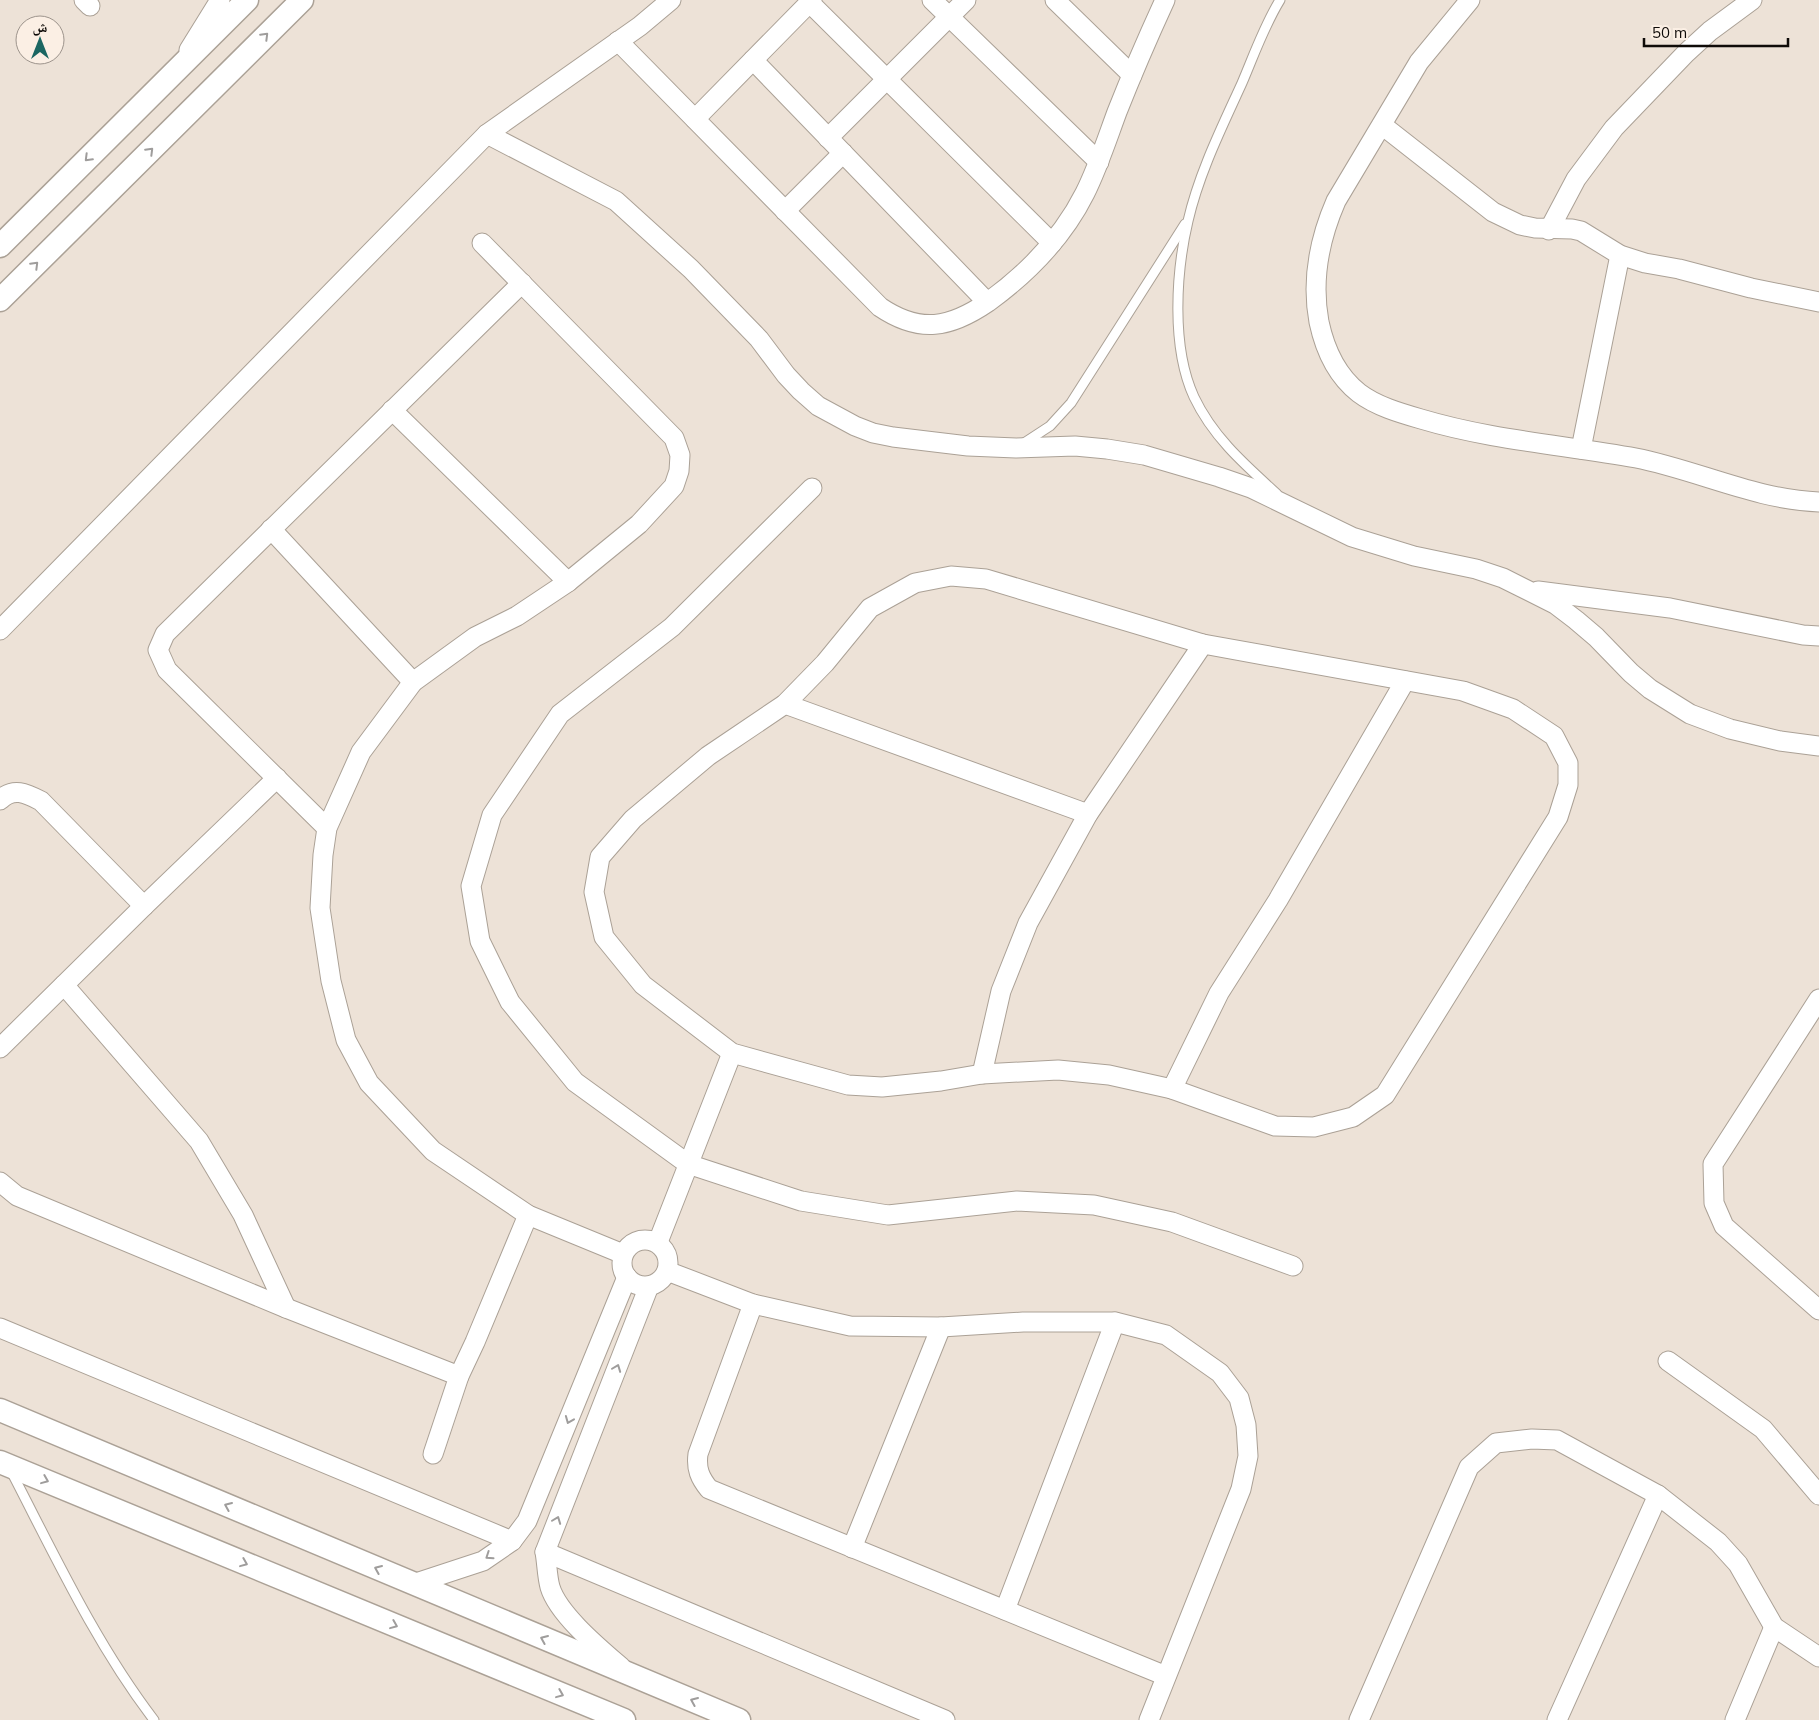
<svg xmlns="http://www.w3.org/2000/svg" width="1819" height="1720" font-family="Mulish,'Noto Naskh Arabic',sans-serif">
<style>
.lines{fill:none;stroke-linecap:round;stroke-linejoin:round}
.service-casing{stroke:#aba196;stroke-width:11}
.minor-casing{stroke:#aba196;stroke-width:21}
.tertiary-casing{stroke:#aba196;stroke-width:25}
.service{stroke:#fff;stroke-width:9}
.minor{stroke:#fff;stroke-width:19}
.tertiary{stroke:#fff;stroke-width:22}
.oneway{stroke:#9f9d9c}
</style>
<rect width="100%" height="100%" fill="#ede2d7"/>
<g class="lines">
<g class="service-casing">
<g id="service">
<polyline points="1024,443 1050,426 1071,403 1185,224"/>
<path d="M1277,494C1244,464 1213,437 1194,397C1171,347 1176,272 1188,221C1199,173 1222,127 1242,83C1254,55 1264,26 1280,0"/>
<path d="M11,1471C55,1556 96,1644 154,1720"/>
</g>
</g>
<g class="minor-casing">
<g id="minor">
<polyline points="84,0 90,6"/>
<polyline points="932,0 1099,162"/>
<polyline points="1055,0 1132,75"/>
<path d="M1470,0L1419,62L1336,201C1319,240 1311,279 1319,322C1325,350 1336,375 1359,393C1376,406 1400,413 1421,419C1491,440 1564,445 1636,458C1697,470 1757,500 1819,502"/>
<polyline points="810,3 1052,243"/>
<path d="M618,41L880,307C920,334 950,328 988,302C1028,273 1063,237 1085,193C1098,167 1107,139 1117,112C1132,74 1148,37 1165,0"/>
<polyline points="189,50 220,0"/>
<polyline points="753,60 987,302"/>
<polyline points="695,119 812,0"/>
<polyline points="1382,125 1493,212 1520,225 1535,228 1572,229 1581,231 1620,255 1645,263 1679,269 1751,288 1819,302"/>
<polyline points="487,134 616,201 691,269 759,339 786,375 801,391 818,406 855,426 873,433 893,437 968,446 1016,448 1075,446 1107,449 1144,455 1219,477 1251,488 1352,537 1414,556 1476,569 1503,578 1555,604 1576,620 1596,637 1631,673 1650,689 1690,714 1730,729 1780,741 1819,746"/>
<polyline points="828,138 966,0"/>
<polyline points="785,211 843,153"/>
<polyline points="1549,230 1576,179 1614,128 1686,53 1710,31 1752,0"/>
<polyline points="482,243 674,438 680,455 679,471 674,486 639,524 568,582 517,616 475,637 413,682 361,752 327,828 323,855 320,908 331,981 346,1040 369,1083 433,1151 528,1215 623,1254"/>
<polyline points="392,410 568,582"/>
<polyline points="1581,449 1620,255"/>
<polyline points="812,488 672,627 560,714 492,815 471,886 480,941 510,1002 575,1082 688,1164 801,1201 888,1215 1017,1201 1094,1205 1172,1222 1293,1266"/>
<polyline points="271,529 413,682"/>
<polygon points="951,576 986,579 1203,644 1463,691 1513,709 1554,736 1568,763 1568,785 1558,817 1385,1095 1353,1117 1314,1127 1275,1126 1172,1089 1109,1075 1058,1070 982,1074 941,1081 882,1087 848,1085 732,1053 643,985 604,937 594,892 600,857 633,819 708,756 785,704 825,663 870,608 915,583"/>
<polyline points="1538,591 1670,608 1803,635 1819,636"/>
<polyline points="0,630 487,134 640,26 671,0"/>
<polyline points="785,704 1088,814"/>
<path d="M0,800C13,787 26,793 41,801L144,906"/>
<polyline points="327,828 167,670 158,650 165,634 522,283"/>
<polyline points="64,985 199,1141 243,1215 286,1308"/>
<polyline points="1819,999 1713,1164 1714,1203 1724,1226 1819,1310"/>
<polyline points="0,1048 144,906 277,778"/>
<polyline points="982,1074 1001,991 1028,923 1088,814 1203,644"/>
<polyline points="1172,1089 1219,993 1278,900 1405,681"/>
<polyline points="0,1182 17,1196 286,1308 459,1376 475,1342 528,1215"/>
<circle cx="645" cy="1263" r="23"/>
<polyline points="658,1242 732,1053"/>
<polyline points="667,1271 753,1304 850,1326 941,1327 1023,1322 1115,1322 1166,1335 1220,1373 1239,1398 1246,1425 1248,1456 1241,1489 1149,1720"/>
<path d="M753,1304L698,1454C696,1469 700,1478 709,1489L1166,1676"/>
<polyline points="0,1328 512,1541"/>
<polyline points="1668,1361 1763,1429 1819,1495"/>
<polyline points="433,1454 459,1376"/>
<polyline points="852,1548 941,1327"/>
<polyline points="545,1552 945,1720"/>
<polyline points="413,1584 483,1561 512,1541 527,1521 627,1277"/>
<polyline points="1005,1610 1115,1322"/>
<path d="M621,1667C599,1648 558,1614 550,1587C547,1576 547,1563 545,1552L649,1286"/>
<polyline points="1359,1720 1469,1467 1496,1443 1532,1439 1557,1440 1658,1495 1718,1542 1738,1564 1774,1627 1819,1657"/>
<polyline points="1557,1720 1658,1495"/>
<polyline points="1735,1720 1774,1627"/>
</g>
</g>
<g class="tertiary-casing">
<g id="tertiary">
<polyline points="0,246 247,0"/>
<polyline points="0,300 302,0"/>
<polyline points="0,1410 739,1720"/>
<polyline points="0,1462 624,1720"/>
</g>
</g>
<use href="#service" class="service"/>
<use href="#minor" class="minor"/>
<use href="#tertiary" class="tertiary"/>
</g>
<defs><path id="oneway-chevron" d="M-2-3.5L2.5 0L-2 3.5" fill="none" stroke-width="1.6" stroke-linecap="round" stroke-linejoin="round" transform="scale(1.25)"/></defs>
<g class="oneway">
<use href="#oneway-chevron" transform="translate(265 36) rotate(-45)"/>
<use href="#oneway-chevron" transform="translate(150 151) rotate(-45)"/>
<use href="#oneway-chevron" transform="translate(88 158) rotate(135)"/>
<use href="#oneway-chevron" transform="translate(35 265) rotate(-45)"/>
<use href="#oneway-chevron" transform="translate(617 1368) rotate(-69)"/>
<use href="#oneway-chevron" transform="translate(569 1420) rotate(112)"/>
<use href="#oneway-chevron" transform="translate(45 1480) rotate(22)"/>
<use href="#oneway-chevron" transform="translate(228 1506) rotate(-157)"/>
<use href="#oneway-chevron" transform="translate(557 1520) rotate(-69)"/>
<use href="#oneway-chevron" transform="translate(489 1556) rotate(146)"/>
<use href="#oneway-chevron" transform="translate(244 1563) rotate(22)"/>
<use href="#oneway-chevron" transform="translate(378 1569) rotate(-157)"/>
<use href="#oneway-chevron" transform="translate(394 1625) rotate(22)"/>
<use href="#oneway-chevron" transform="translate(544 1639) rotate(-157)"/>
<use href="#oneway-chevron" transform="translate(560 1694) rotate(22)"/>
<use href="#oneway-chevron" transform="translate(694 1701) rotate(-157)"/>
</g>
<g transform="translate(40 40)"><circle r="24" fill="#fbefe4" stroke="#9d948c"/>
<path d="M0-4L9 19L0 12L-9 19Z" fill="#1b6661"/>
<text y="-8" font-size="14" font-weight="bold" text-anchor="middle" fill="#0f0b08">ش</text>
</g>
<path d="M1644 38v8h144v-8" fill="none" stroke="#0f0b08" stroke-width="2.5"/>
<text x="1652" y="38" font-size="15" fill="#0f0b08" stroke="#fbefe4" stroke-width="4" paint-order="stroke">50 m</text>
</svg>
